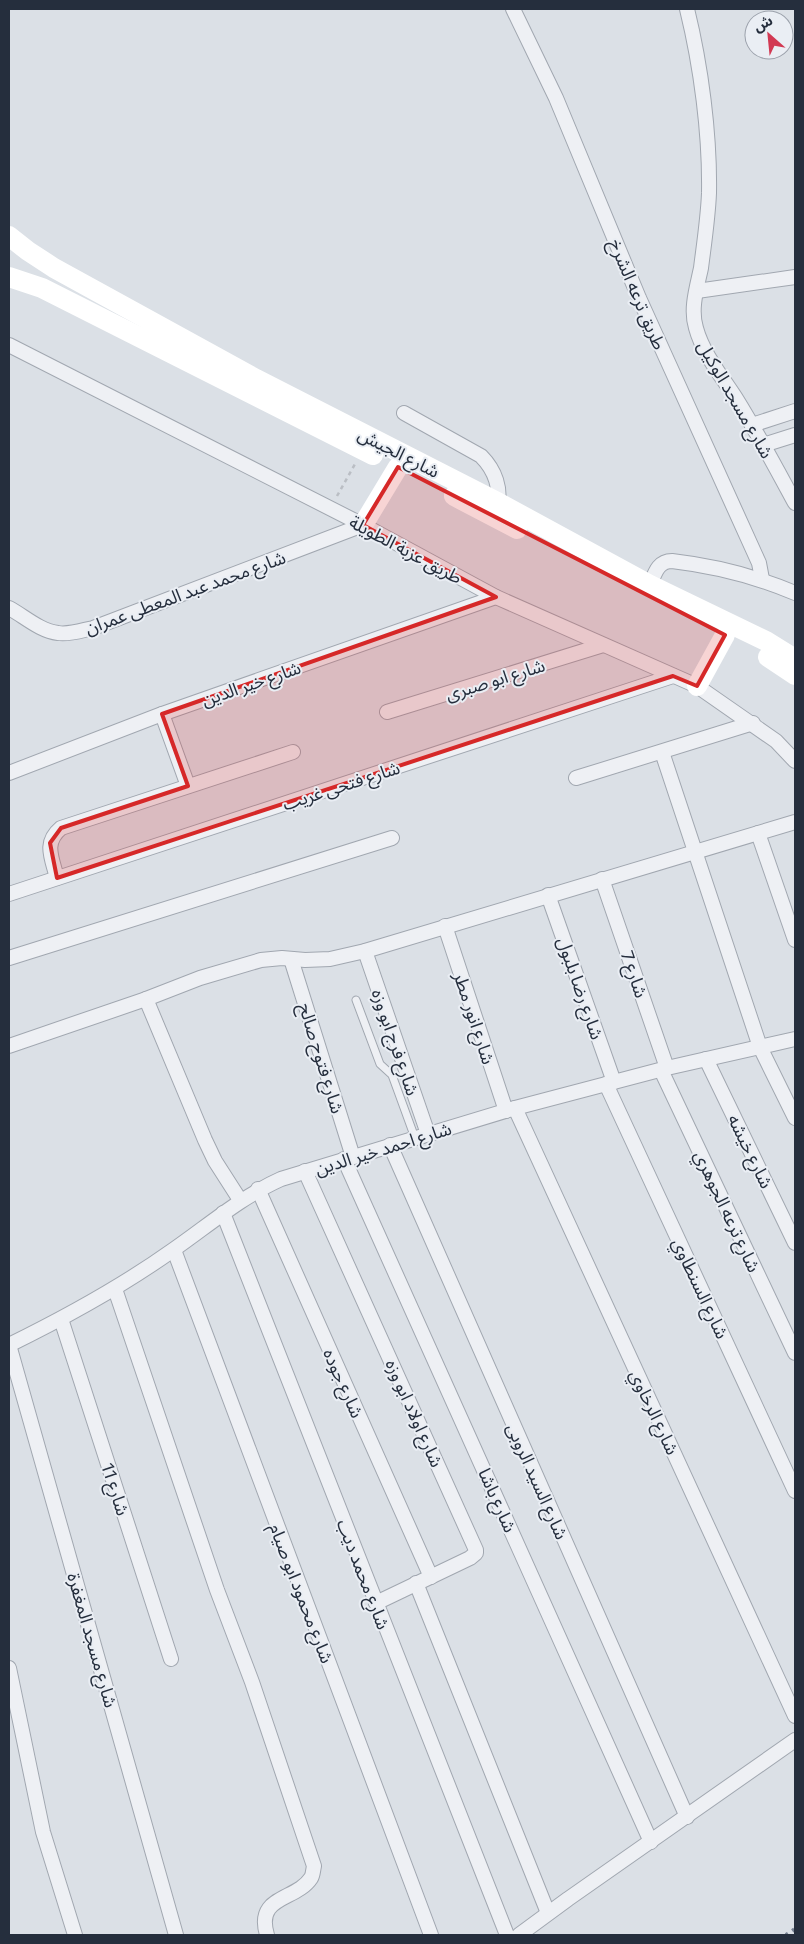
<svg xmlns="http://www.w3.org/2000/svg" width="804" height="1944" font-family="Commissioner,'Noto Sans Arabic',sans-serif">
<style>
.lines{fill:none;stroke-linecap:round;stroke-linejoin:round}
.lane-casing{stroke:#a1a7b0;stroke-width:9}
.street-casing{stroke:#a1a7b0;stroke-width:16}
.path{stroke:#babec4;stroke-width:2.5;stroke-dasharray:4 4;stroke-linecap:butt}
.lane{stroke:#eef0f4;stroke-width:7}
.street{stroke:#eef0f4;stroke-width:14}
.secondary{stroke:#fff;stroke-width:20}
.rail{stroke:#747f90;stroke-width:4;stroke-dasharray:2.5 5;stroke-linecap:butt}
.marked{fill:#d62828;fill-opacity:0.2;stroke:#d62828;stroke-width:4;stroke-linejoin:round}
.labels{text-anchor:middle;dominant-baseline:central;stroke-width:4;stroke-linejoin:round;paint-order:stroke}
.street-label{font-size:18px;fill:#252e3d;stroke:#eaeef4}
</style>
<rect width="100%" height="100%" fill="#dbe0e6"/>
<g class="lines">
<g class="lane-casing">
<polyline id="lane" points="356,1000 380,1064 392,1075 415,1138"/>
</g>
<g class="street-casing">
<g id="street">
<polyline points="513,9 556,98 639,298 759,563 762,579"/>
<path d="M687,9C701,66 710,134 709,193C708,218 704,244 701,268C697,287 690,309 696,328C703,354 723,378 737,400C758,434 776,468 795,503"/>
<polyline points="697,291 795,277"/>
<polyline points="9,345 363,525 496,597 697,686 776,741 795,761"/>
<path d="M404,413L481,456C495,470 502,489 497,509"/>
<polyline points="752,425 795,411"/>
<polyline points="763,445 795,435"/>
<path d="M650,585C655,573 658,561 672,561C715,566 755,576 795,593"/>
<path d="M9,608C24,616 40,631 58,633C69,635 83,630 93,628L363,525"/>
<polyline points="387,712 603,645"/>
<polyline points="162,714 188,786"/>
<polyline points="662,752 760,1047 795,1118"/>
<polyline points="9,773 162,714 496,597"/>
<polyline points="576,778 753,723"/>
<polyline points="758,833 795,940"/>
<path d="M57,878C52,858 43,843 61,828L293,752"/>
<polyline points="602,879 667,1068"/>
<polyline points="9,894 673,676"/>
<polyline points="548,895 614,1082"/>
<polyline points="445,926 506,1111"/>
<polyline points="365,951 428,1134"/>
<polyline points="9,958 392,838"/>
<polyline points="291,959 353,1157"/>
<polyline points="146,999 205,1140 215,1161 240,1200"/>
<polyline points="9,1046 146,999 200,978 261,960 282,958 305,960 330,959 365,951 795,822"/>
<polyline points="706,1059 795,1243"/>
<polyline points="661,1070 795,1353"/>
<polyline points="606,1084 795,1491"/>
<polyline points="515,1108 795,1716"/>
<polyline points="390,1145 687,1817"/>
<polyline points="344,1159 651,1842"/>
<polyline points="305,1171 476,1550 476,1553 470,1558 376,1603"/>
<polyline points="258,1189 431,1577"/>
<polyline points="223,1213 507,1935"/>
<polyline points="174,1250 431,1935"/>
<path d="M115,1289L217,1590L252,1682L314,1866C313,1870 313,1875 311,1878C296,1901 255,1895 267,1935"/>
<polyline points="61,1319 171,1659"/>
<path d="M9,1345C66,1317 121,1287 173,1250C209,1225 241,1197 281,1179L515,1108L667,1068L795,1039"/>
<polyline points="9,1345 176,1935"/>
<polyline points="416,1583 548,1913"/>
<polyline points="9,1668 43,1832 75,1935"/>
<polyline points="519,1935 568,1899 795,1740"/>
</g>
</g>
<polyline class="path" points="337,496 355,464"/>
<use href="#lane" class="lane"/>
<use href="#street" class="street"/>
<g class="secondary">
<polyline points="9,236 28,251 54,268 256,379 499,503 650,585 766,641 795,659"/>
<polyline points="9,277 42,288 373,455"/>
<polyline points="454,496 517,529"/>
<polyline points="363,525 398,467"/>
<polyline points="768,657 795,675"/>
<polyline points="697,686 725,635"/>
</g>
<polyline class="rail" points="786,1935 795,1929"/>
</g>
<path class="marked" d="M398,467L725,635L697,686L673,676L57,878L50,843L61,828L188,786L162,714L496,597L363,525Z"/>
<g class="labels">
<g class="street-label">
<text transform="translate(638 294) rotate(67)">طريق ترعه الشرخ</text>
<text transform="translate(736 399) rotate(60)">شارع مسجد الوكيل</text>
<text transform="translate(399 452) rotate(27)">شارع الجيش</text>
<text transform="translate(406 549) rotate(28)">طريق عزبة الطويلة</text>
<text transform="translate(185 592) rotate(-20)">شارع محمد عبد المعطى عمران</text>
<text transform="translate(495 679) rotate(-17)">شارع ابو صبرى</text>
<text transform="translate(251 683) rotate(-19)">شارع خير الدين</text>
<text transform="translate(341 785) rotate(-18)">شارع فتحى غريب</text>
<text transform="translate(635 974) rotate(71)">شارع 7</text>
<text transform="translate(581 988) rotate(71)">شارع رضا بلبول</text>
<text transform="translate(475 1018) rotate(72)">شارع انور مطر</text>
<text transform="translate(396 1042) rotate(71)">شارع فرج ابو وزه</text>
<text transform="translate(322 1058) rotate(73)">شارع فتوح صالح</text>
<text transform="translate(383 1148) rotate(-17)">شارع احمد خير الدين</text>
<text transform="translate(751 1151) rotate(64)">شارع خيشه</text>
<text transform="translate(728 1211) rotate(65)">شارع ترعه الجوهري</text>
<text transform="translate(701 1288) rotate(65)">شارع السنطاوي</text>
<text transform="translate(344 1383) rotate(66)">شارع جوده</text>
<text transform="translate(655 1412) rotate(65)">شارع الرخاوي</text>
<text transform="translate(415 1413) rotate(66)">شارع اولاد ابو وزه</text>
<text transform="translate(538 1481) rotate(66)">شارع السيد الروبى</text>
<text transform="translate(116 1489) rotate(72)">شارع 11</text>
<text transform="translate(498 1500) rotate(66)">شارع باشا</text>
<text transform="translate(364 1574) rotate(69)">شارع محمد ديب</text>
<text transform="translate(302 1593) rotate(69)">شارع محمود ابو صيام</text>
<text transform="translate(93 1640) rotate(74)">شارع مسجد المغفرة</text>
</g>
</g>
<rect width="804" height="1944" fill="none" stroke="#252e3d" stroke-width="20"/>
<g transform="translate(769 35) rotate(333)"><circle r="24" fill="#eaeef4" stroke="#9ba1ab"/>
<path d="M0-4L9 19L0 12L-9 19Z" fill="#d23953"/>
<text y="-8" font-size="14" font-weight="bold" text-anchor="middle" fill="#252e3d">ش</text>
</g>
</svg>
